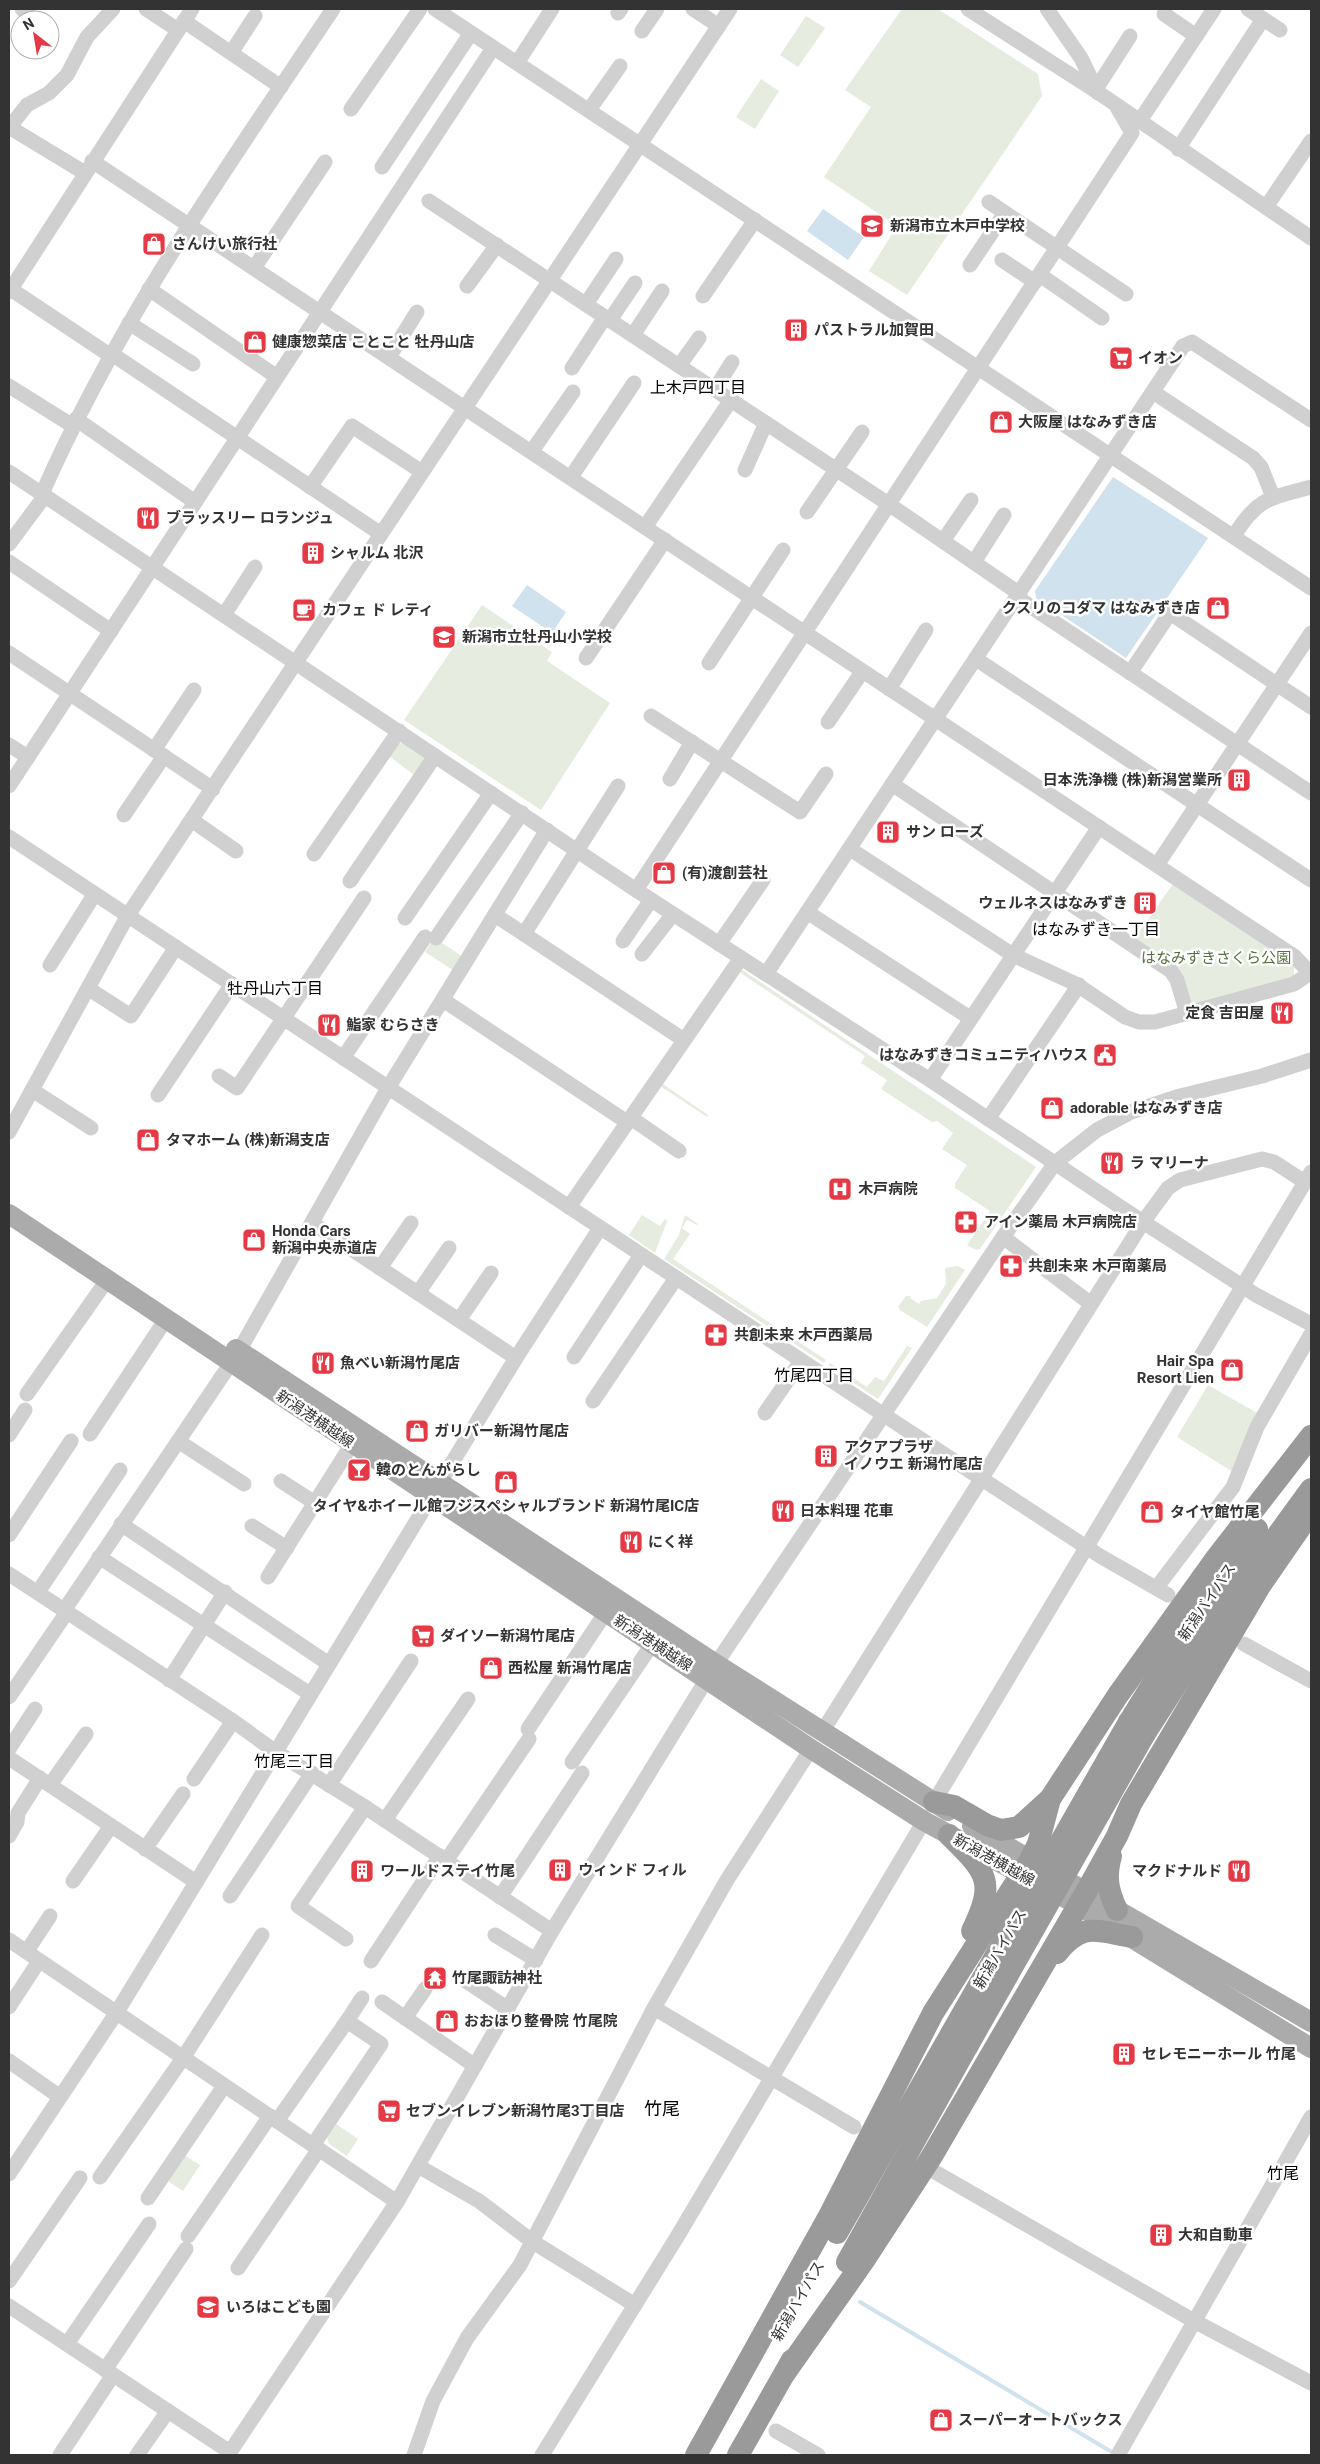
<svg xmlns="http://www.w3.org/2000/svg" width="1320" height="2464" font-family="Roboto,'Noto Sans JP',sans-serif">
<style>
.green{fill:#e6ecdf}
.water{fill:#cfe2ee}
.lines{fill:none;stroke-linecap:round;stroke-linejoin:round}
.stream{stroke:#cfe2ee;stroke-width:4}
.minor{stroke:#d0d0d0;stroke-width:15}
.major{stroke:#ababab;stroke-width:20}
.highway{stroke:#9a9a9a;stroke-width:22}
.highway-bridge{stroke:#9a9a9a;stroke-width:22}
.labels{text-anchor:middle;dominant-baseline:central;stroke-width:5;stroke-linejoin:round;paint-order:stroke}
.poi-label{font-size:15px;font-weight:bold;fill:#333;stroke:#fff;text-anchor:start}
.park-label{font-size:15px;fill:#56703f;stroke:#fff}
.street-label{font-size:15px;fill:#333;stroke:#fff}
.neighbourhood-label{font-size:16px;fill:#000;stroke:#fff}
.quarter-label{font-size:18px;fill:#000;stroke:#fff}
</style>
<rect width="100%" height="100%" fill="#fff"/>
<g class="green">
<polygon points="902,9 938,9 1038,74 1042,96 907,295 869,271 897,226 824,177 871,107 845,90"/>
<polygon points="806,16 825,28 798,67 780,55"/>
<polygon points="761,79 779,91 755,129 736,117"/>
<polygon points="482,605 552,652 547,661 610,703 541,810 404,720"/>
<polygon points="407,742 426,757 414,775 389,756 397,744"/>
<polygon points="1177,878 1294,956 1294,984 1187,1014 1177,980 1130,945"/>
<polygon points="434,938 462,956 453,970 425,952"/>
<polygon points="738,967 1036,1167 980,1249 976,1250 967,1245 990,1211 955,1188 955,1183 967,1165 942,1149 953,1133 937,1121 932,1122 881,1089 887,1080 861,1063 865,1056 739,972 663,1084 708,1115 707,1117 657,1084"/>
<polygon points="642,1215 660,1226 665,1219 667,1221 655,1253 629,1235"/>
<polygon points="685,1215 698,1224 697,1225 687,1220 682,1228 690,1234 673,1259 826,1360 824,1363 664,1259 679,1235"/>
<polygon points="958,1266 965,1270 927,1327 900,1310 898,1307 906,1296 911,1296 910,1298 919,1304 921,1301 937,1298 946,1284 945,1268"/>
<polygon points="907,1346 912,1348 878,1399 828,1366 830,1363 867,1387 875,1377 884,1381"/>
<polygon points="1208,1385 1257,1413 1233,1472 1177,1437"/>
<polygon points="336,2124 358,2139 347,2156 329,2144 327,2137"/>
<polygon points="182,2154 200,2165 183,2191 169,2182 167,2176"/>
</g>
<g class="water">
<polygon points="823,209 864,237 848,260 807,231"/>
<polygon points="1113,477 1208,538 1126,658 1036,598 1035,591"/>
<polygon points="527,585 566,612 552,633 512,606"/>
</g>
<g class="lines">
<polyline class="stream" points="860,2302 1110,2451"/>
<g class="minor">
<polyline points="22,9 32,18"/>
<polyline points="146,9 178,30"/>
<polyline points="435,9 1311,588"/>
<polyline points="693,9 719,26"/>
<polyline points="968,9 1099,93 1311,238"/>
<polyline points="1047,9 1081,58 1098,93"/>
<polyline points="1248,9 1280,30"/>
<polyline points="618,13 621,9"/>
<polyline points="1164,14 1196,36"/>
<polyline points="184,21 281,87"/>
<polyline points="642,31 657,9"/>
<polyline points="231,53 255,16"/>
<polyline points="517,63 552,9"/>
<polyline points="1096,89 1130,36"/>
<polyline points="351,109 420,9"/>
<polyline points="589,110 620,66"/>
<polyline points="1139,122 1214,9"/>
<polyline points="9,127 85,173"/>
<polyline points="9,128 27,105 49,93 67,75 87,37 113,9"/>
<polyline points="1178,149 1263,19"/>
<path d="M92,161C492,427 893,691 1294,956L1311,974"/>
<polyline points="382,167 471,33"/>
<polyline points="429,201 890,505 1020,594"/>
<polyline points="989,202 1126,294"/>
<polyline points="1266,207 1311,141"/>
<polyline points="1002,260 1035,282"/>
<polyline points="970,265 1005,213"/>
<polyline points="254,268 325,162"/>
<polyline points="1040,275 1102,318"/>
<polyline points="467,286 497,245"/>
<polyline points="9,288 111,356"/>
<polyline points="149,289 277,377"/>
<polyline points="9,292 192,9"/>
<polyline points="703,296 755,220"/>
<polyline points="586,304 616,259"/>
<polyline points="610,320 635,283"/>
<polyline points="129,323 193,364"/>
<polyline points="633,335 662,291"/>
<polyline points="112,354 381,534"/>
<polyline points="389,357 417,312"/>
<polyline points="679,366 699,338"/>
<polyline points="572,368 605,317"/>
<polyline points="9,386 73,426"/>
<polyline points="715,389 732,362"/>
<polyline points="1153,392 1253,458 1261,467 1273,497"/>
<polyline points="76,419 195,502"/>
<polyline points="532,451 573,392"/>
<polyline points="745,470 766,423"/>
<polyline points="9,472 636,890 930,1080 1143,1222 1256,1295 1311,1324"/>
<polyline points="571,477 634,383"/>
<polyline points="310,487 352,426 422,472"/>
<path d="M42,494C118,320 228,166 333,9"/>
<polyline points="807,512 862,432"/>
<polyline points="645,527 731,400"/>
<path d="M1234,536C1257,498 1270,498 1311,487"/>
<polyline points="943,541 971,500"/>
<polyline points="9,544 44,497"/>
<polyline points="9,562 111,631"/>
<polyline points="974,562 1004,515"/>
<polyline points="1018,598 1311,793"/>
<polyline points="224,615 255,567"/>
<polyline points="9,653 213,789"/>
<polyline points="586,658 665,540"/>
<polyline points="976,659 1311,880"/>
<polyline points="709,663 783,550"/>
<polyline points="1130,673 1170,613 1311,707"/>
<polyline points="889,689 926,630"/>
<polyline points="651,716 800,812 826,774"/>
<polyline points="828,722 862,672"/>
<polyline points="9,745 28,757"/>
<polyline points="154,750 194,690"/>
<polyline points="670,779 692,742"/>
<polyline points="892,784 1171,971 1177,980 1187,1014"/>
<polyline points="9,786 493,48"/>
<polyline points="124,815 164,756"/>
<polyline points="193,821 236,851"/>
<polyline points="9,837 884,1415 1100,1556 1168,1595"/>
<polyline points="850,849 1013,955 1076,984 1125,1017 1139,1022 1155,1022 1294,984 1310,973"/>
<polyline points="314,854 399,731"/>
<polyline points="1157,865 1311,633"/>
<polyline points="350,881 435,756"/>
<polyline points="636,890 1132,133 1117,107"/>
<polyline points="807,912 970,1018"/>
<polyline points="495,915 684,1040"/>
<polyline points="405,918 491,793"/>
<polyline points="524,934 618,786"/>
<polyline points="436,938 522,813"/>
<polyline points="623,941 651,900"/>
<polyline points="719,944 763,880"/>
<polyline points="642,954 673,914"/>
<polyline points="50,965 94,895"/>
<polyline points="766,974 1183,346 1192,342 1311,420"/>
<polyline points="89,989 131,1016 176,947"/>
<polyline points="443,1000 627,1122"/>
<polyline points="343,1058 425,937"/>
<polyline points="219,1076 237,1088 364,898"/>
<polyline points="930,1080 1099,827"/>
<polyline points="32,1090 91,1128"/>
<polyline points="158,1095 232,984"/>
<polyline points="631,1118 679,1151"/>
<polyline points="988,1119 1079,985"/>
<polyline points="9,1132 128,915 730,9"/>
<polyline points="569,1207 741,958"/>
<polyline points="312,1223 516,1358"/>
<polyline points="1003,1237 1091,1304"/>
<polyline points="380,1268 411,1223"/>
<polyline points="418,1293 449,1248"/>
<polyline points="459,1320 491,1273"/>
<polyline points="574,1357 641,1255"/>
<polyline points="27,1394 107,1280"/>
<polyline points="593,1401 676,1278"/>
<polyline points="765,1413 801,1361"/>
<polyline points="90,1434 166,1319"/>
<polyline points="9,1435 25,1410"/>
<polyline points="178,1441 244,1484"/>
<polyline points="281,1481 315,1503"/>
<polyline points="121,1524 329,1664"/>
<polyline points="252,1526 287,1548"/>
<polyline points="9,1535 71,1441"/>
<polyline points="99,1557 310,1694"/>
<polyline points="9,1574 233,1721 276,1752 365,1807 552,1931"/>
<polyline points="268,1577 352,1444"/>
<polyline points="1157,1587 1233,1487 1257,1427 1311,1334"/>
<polyline points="38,1592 120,1470"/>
<polyline points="1244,1644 1311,1681"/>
<polyline points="169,1680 225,1592"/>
<polyline points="9,1697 67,1612 67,1606 239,1351 388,1088 547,830"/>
<polyline points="528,1729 606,1612"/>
<polyline points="822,1732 1143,1222 1168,1188 1180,1180 1262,1159 1274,1162 1305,1182"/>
<polyline points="9,1749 35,1709"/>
<polyline points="9,1758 196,1882"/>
<polyline points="572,1762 653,1643"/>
<polyline points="194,1779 233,1721"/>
<polyline points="50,1785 86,1734"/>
<polyline points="329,1785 411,1661"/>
<polyline points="934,1802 1311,1172"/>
<polyline points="385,1820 468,1699"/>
<polyline points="9,1836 17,1822 18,1813 40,1778"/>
<polyline points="145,1849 183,1794"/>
<polyline points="446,1861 529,1739"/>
<polyline points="73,1881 111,1826"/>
<polyline points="230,1896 312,1773"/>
<polyline points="500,1897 582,1773"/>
<polyline points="495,1935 536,1960"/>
<polyline points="346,1939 298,1906 365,1807"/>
<polyline points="9,1940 397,2202"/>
<polyline points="27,1951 50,1916"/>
<polyline points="371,1961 440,1856"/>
<polyline points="463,1979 508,2009"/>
<polyline points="382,2002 475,2066"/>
<polyline points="9,2007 39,1961"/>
<polyline points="654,2008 854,2127"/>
<polyline points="405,2018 425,1989"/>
<polyline points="347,2021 362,1998"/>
<polyline points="9,2061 60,2097"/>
<polyline points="277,2121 347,2021 381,2044 313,2145"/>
<polyline points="418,2166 479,2201 533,2242 635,2305"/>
<polyline points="935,2172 1194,2321 1311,2383"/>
<polyline points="9,2174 117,2012 516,1358 600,1228"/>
<polyline points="100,2177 183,2058 262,1935"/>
<polyline points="148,2198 224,2086"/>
<polyline points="188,2236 270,2116"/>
<polyline points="238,2268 319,2149"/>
<polyline points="9,2281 80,2178"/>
<polyline points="9,2306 230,2452"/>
<polyline points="67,2344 149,2224"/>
<polyline points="105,2370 186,2249"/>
<polyline points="776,2431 818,2455"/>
<polyline points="60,2455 113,2375"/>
<polyline points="137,2455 168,2411"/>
<polyline points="228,2455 397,2202 552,1931 716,1664 1003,1237 1055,1163 1097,1130 1131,1112 1180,1096 1262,1076 1311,1060"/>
<polyline points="414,2455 433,2401 467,2338 520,2265 654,2008 727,1880 811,1749"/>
<polyline points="542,2455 677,2237 924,1821"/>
<polyline points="1118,2455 1311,2117"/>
</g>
<g class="major">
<polyline points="9,1214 811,1749 924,1821 1078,1905 1311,2048"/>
<polyline points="236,1349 716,1664 948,1811"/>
<polyline points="972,1826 1311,2022"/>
</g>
<g class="highway">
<polyline points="1129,1722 1183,1635 1257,1529"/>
<polyline points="1144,1735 1231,1599 1311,1489"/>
<polyline points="934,1802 954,1806 987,1825 1001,1830 1019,1827 1050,1799"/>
<path d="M949,1835C986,1872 997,1880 972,1931"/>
<path d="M1111,1856C1105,1877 1108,1891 1117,1910"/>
<path d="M1057,1953C1083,1921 1096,1931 1132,1937"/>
<polyline points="837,2233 951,2034"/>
<polyline points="847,2262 968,2045"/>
<polyline points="785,2373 863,2262 932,2156 1086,1892 1117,1836 1131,1804 1260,1586 1311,1512"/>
<polyline points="696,2455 829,2216 933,2013 1030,1860 1038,1844 1050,1799 1118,1695 1217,1557 1311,1436"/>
<polyline points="738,2455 792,2360"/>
</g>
<g class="highway-bridge">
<polyline points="951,2034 1129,1722"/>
<polyline points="968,2045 1144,1735"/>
</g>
</g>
<defs>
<g id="school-square" transform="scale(1.25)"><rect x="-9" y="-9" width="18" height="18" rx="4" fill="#e63946" stroke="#fff"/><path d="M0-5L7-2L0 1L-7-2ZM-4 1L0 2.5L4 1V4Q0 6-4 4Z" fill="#fff"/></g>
<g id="shop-square" transform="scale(1.25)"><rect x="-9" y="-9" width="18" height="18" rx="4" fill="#e63946" stroke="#fff"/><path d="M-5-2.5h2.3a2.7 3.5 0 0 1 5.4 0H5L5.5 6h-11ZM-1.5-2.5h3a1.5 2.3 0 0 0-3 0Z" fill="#fff"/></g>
<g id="building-square" transform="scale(1.25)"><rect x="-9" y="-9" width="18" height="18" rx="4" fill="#e63946" stroke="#fff"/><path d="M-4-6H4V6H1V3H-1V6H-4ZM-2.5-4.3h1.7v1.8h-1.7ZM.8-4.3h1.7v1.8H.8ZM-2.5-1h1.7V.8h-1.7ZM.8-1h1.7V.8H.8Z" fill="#fff"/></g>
<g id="supermarket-square" transform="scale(1.25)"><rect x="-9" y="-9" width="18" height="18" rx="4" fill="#e63946" stroke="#fff"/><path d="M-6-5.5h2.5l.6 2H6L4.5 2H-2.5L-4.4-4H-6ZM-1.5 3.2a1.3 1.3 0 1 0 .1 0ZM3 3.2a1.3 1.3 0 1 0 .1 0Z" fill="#fff"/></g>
<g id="restaurant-square" transform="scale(1.25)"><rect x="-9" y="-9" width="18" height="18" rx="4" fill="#e63946" stroke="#fff"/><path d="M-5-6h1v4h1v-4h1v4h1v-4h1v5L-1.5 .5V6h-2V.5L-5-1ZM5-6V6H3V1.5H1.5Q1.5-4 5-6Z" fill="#fff"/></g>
<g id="cafe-square" transform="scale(1.25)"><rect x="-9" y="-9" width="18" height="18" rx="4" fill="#e63946" stroke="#fff"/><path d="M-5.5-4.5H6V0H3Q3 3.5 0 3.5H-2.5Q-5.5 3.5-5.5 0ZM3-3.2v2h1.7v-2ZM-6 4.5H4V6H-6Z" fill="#fff"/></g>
<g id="civic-square" transform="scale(1.25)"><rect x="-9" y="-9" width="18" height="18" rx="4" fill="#e63946" stroke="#fff"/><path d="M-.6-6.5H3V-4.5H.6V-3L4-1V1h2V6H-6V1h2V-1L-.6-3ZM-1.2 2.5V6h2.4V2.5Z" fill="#fff"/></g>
<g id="hospital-square" transform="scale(1.25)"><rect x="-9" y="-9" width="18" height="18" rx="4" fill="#e63946" stroke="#fff"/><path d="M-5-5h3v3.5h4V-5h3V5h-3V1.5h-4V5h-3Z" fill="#fff"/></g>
<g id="pharmacy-square" transform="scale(1.25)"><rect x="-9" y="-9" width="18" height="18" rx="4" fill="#e63946" stroke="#fff"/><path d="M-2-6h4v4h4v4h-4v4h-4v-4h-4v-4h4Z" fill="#fff"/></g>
<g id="bar-square" transform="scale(1.25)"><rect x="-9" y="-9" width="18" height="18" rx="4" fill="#e63946" stroke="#fff"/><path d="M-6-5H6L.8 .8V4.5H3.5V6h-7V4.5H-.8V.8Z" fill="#fff"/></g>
<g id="temple-square" transform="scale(1.25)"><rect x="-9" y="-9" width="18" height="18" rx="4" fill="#e63946" stroke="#fff"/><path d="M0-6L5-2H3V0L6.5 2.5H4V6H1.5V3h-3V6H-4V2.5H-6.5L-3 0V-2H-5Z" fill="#fff"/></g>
</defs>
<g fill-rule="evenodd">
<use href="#school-square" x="872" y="226"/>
<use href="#shop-square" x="154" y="244"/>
<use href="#building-square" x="796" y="330"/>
<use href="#shop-square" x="255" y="342"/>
<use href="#supermarket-square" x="1121" y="358"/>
<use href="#shop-square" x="1001" y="422"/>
<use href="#restaurant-square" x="148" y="518"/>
<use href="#building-square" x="313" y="553"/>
<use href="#shop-square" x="1218" y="608"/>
<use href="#cafe-square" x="304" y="610"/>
<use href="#school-square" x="444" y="637"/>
<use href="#building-square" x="1239" y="780"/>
<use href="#building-square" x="888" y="832"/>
<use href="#shop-square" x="664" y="873"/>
<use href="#building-square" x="1145" y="903"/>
<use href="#restaurant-square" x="1282" y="1013"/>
<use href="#restaurant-square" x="329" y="1025"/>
<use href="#civic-square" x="1105" y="1055"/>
<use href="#shop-square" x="1052" y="1108"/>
<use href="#shop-square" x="148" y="1140"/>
<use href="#restaurant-square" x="1112" y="1163"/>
<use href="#hospital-square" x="840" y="1189"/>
<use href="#pharmacy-square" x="966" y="1222"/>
<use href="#shop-square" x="254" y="1240"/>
<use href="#pharmacy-square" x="1011" y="1266"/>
<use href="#pharmacy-square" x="716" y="1335"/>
<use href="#restaurant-square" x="323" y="1363"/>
<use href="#shop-square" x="1232" y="1370"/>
<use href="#shop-square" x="417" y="1431"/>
<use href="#building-square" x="826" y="1456"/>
<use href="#bar-square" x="359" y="1470"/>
<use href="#shop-square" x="506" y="1482"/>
<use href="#restaurant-square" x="783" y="1511"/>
<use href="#shop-square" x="1152" y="1512"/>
<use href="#restaurant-square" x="631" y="1542"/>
<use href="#supermarket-square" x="423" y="1636"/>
<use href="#shop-square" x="491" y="1668"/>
<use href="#building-square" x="560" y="1870"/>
<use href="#building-square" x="362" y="1871"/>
<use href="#restaurant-square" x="1239" y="1871"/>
<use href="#temple-square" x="435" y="1978"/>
<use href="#shop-square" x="447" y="2021"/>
<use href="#building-square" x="1124" y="2054"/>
<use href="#supermarket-square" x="389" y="2111"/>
<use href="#building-square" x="1161" y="2235"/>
<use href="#school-square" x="208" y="2307"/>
<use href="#shop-square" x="941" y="2420"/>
</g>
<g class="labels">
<g class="poi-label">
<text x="890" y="226">新潟市立木戸中学校</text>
<text x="172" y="244">さんけい旅行社</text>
<text x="814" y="330">パストラル加賀田</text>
<text x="272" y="342">健康惣菜店 ことこと 牡丹山店</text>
<text x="1138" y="358">イオン</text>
<text x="1018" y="422">大阪屋 はなみずき店</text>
<text x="166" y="518">ブラッスリー ロランジュ</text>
<text x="330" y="553">シャルム 北沢</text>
<text x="1200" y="608" text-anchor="end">クスリのコダマ はなみずき店</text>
<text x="322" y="610">カフェ ド レティ</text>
<text x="462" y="637">新潟市立牡丹山小学校</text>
<text x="1222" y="780" text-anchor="end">日本洗浄機 (株)新潟営業所</text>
<text x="906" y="832">サン ローズ</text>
<text x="682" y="873">(有)渡創芸社</text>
<text x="1128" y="903" text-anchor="end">ウェルネスはなみずき</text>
<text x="1264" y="1013" text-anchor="end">定食 吉田屋</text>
<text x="346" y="1025">鮨家 むらさき</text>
<text x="1088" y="1055" text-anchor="end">はなみずきコミュニティハウス</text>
<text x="1070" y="1108">adorable はなみずき店</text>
<text x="166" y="1140">タマホーム (株)新潟支店</text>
<text x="1130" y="1163">ラ マリーナ</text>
<text x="858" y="1189">木戸病院</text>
<text x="984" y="1222">アイン薬局 木戸病院店</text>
<text x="272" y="1231">Honda Cars<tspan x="272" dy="17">新潟中央赤道店</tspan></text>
<text x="1028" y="1266">共創未来 木戸南薬局</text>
<text x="734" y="1335">共創未来 木戸西薬局</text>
<text x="1214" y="1361" text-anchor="end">Hair Spa<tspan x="1214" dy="17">Resort Lien</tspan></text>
<text x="340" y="1363">魚べい新潟竹尾店</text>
<text x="434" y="1431">ガリバー新潟竹尾店</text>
<text x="844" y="1447">アクアプラザ<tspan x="844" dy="17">イノウエ 新潟竹尾店</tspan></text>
<text x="376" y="1470">韓のとんがらし</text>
<text x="506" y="1506" text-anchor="middle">タイヤ&amp;ホイール館フジスペシャルブランド 新潟竹尾IC店</text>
<text x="800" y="1511">日本料理 花車</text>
<text x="1170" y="1512">タイヤ館竹尾</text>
<text x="648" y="1542">にく祥</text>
<text x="440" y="1636">ダイソー新潟竹尾店</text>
<text x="508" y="1668">西松屋 新潟竹尾店</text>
<text x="578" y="1870">ウィンド フィル</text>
<text x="380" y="1871">ワールドステイ竹尾</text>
<text x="1222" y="1871" text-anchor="end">マクドナルド</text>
<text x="452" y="1978">竹尾諏訪神社</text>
<text x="464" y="2021">おおほり整骨院 竹尾院</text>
<text x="1142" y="2054">セレモニーホール 竹尾</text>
<text x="406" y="2111">セブンイレブン新潟竹尾3丁目店</text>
<text x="1178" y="2235">大和自動車</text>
<text x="226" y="2307">いろはこども園</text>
<text x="958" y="2420">スーパーオートバックス</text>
</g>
<g class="park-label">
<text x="1216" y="958">はなみずきさくら公園</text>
</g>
<g class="street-label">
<text transform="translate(315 1419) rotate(34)">新潟港横越線</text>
<text transform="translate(1207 1602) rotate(-56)">新潟バイパス</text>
<text transform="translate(653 1643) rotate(33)">新潟港横越線</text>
<text transform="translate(994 1860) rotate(29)">新潟港横越線</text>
<text transform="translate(1000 1949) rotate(-60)">新潟バイパス</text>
<text transform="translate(798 2301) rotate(-60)">新潟バイパス</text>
</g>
<g class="neighbourhood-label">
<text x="698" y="387">上木戸四丁目</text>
<text x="1096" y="929">はなみずき一丁目</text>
<text x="275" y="988">牡丹山六丁目</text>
<text x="814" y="1375">竹尾四丁目</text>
<text x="294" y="1761">竹尾三丁目</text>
<text x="1283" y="2173">竹尾</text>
</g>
<g class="quarter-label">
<text x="662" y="2108">竹尾</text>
</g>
</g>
<rect width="1320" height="2464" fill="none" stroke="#333333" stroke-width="20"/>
<g transform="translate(35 35) rotate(329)"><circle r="24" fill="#ffffff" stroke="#adadad"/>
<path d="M0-4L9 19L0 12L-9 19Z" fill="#e63946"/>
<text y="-8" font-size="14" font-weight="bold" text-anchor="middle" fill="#333333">N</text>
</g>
</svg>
